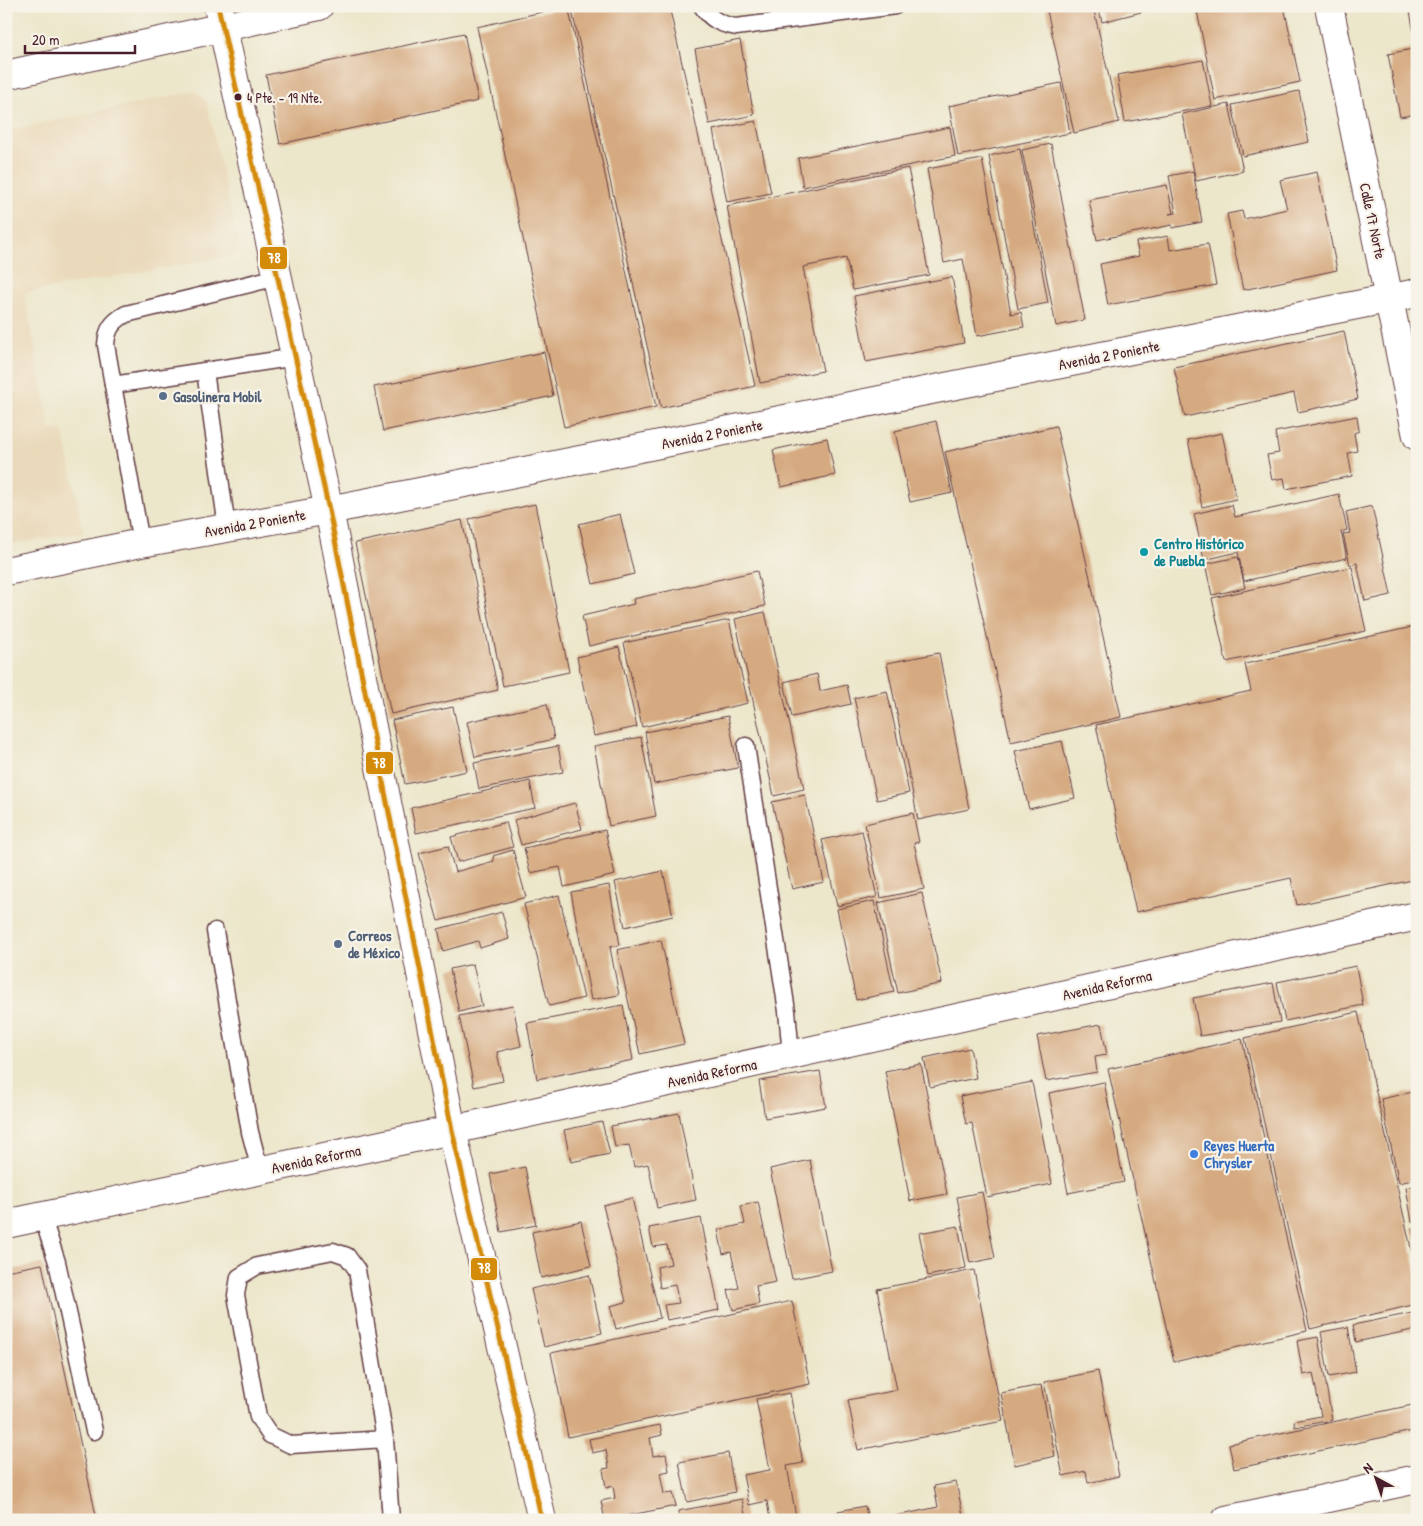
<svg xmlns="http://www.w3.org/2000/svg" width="1423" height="1526" font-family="'Patrick Hand',sans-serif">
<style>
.built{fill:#ead9ba}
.building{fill:#d6aa81}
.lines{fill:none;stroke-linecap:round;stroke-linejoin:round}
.service-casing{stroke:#623d43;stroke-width:19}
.minor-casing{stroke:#623d43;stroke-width:30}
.secondary-casing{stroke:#623d43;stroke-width:30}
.service{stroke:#fff;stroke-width:16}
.minor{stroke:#fff;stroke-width:28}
.secondary{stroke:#fff;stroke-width:28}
.bus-1-casing{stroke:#f7f3e8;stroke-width:9}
.bus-1{stroke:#d48b09;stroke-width:5}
.bus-dot{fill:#4a1f2b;stroke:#f7f3e8;stroke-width:2}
.service-dot{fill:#5c6f8a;stroke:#f7f3e8;stroke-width:2}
.culture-dot{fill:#0f9aa8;stroke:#f7f3e8;stroke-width:2}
.shop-dot{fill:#3f7fe0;stroke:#f7f3e8;stroke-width:2}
.labels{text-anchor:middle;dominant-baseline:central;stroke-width:4.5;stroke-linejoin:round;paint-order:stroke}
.bus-label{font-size:14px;fill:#4a1f2b;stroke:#f7f3e8;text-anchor:start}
.street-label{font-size:15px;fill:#4a1f2b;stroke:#f7f3e8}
.service-label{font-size:15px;font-weight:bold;fill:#4e5e75;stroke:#f7f3e8;text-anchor:start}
.culture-label{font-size:15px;font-weight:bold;fill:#0d838f;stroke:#f7f3e8;text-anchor:start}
.shop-label{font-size:15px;font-weight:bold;fill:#366cbe;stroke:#f7f3e8;text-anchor:start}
.line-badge{stroke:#f7f3e8;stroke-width:2}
.badge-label{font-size:14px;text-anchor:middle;font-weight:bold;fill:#fff}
</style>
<rect width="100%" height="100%" fill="#f7f3e8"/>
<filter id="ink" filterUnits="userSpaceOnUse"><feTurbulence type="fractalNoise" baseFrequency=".02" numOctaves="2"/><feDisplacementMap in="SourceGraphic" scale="10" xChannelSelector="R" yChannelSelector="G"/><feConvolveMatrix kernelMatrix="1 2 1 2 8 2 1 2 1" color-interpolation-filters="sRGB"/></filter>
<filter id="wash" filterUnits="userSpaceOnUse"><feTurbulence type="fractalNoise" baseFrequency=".0096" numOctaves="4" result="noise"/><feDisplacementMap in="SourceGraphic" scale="20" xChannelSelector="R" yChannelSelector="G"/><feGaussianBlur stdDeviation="1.12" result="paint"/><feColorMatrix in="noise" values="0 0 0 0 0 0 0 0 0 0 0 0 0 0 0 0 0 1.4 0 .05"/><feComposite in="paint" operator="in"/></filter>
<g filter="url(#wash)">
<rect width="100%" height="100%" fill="#ece6ca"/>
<polygon class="built" points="195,91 206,101 241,254 24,293 51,430 63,430 83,532 6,545 6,131"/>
<g id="blocks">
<g class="building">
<polygon points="568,6 656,407 564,427 477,27"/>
<polygon points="571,6 669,6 755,386 661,408"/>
<polygon points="731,6 751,6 751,7 732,11"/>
<polygon points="1046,6 1093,6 1119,122 1074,133"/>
<polygon points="1098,6 1139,6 1141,12 1102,22"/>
<polygon points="1196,6 1284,6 1300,82 1215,100"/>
<polygon points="1409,6 1417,6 1417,44 1416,44"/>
<polygon points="464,33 478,101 280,144 266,75"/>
<polygon points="740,40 754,115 709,124 695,49"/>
<polygon points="1417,48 1417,114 1400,117 1388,54"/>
<polygon points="1203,60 1212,106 1125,122 1117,75"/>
<polygon points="1061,83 1070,133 958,156 949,106"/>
<polygon points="1299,91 1309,142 1243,156 1232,105"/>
<polygon points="1229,104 1243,171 1196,181 1182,114"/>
<polygon points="756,121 771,193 727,202 713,130"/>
<polygon points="950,127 955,156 803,187 798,158"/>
<polygon points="1051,144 1085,320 1056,326 1022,150"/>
<polygon points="1020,149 1048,303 1018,309 989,156"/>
<polygon points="982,159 1011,314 1021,312 1024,327 977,336 963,259 944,263 927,169"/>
<polygon points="908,168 929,275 853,290 846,258 803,267 823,371 760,383 727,206"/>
<polygon points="1193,171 1202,222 1172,228 1172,225 1097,240 1089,200 1167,185 1173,213 1169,214 1176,213 1169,176"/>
<polygon points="1317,172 1337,270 1243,290 1227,214 1242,211 1244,219 1287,209 1280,180"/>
<polygon points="1168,236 1170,250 1208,244 1216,285 1108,305 1100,264 1139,256 1136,242"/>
<polygon points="952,277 964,343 866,362 854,296"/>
<polygon points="1344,331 1358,399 1298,412 1294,393 1185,417 1174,367"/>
<polygon points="544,352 553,396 383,431 374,387"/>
<polygon points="1357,416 1359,431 1354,433 1357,451 1348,453 1352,476 1286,489 1284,478 1272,480 1267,455 1279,453 1275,432"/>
<polygon points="936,421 952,493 910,502 895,431"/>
<polygon points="1056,426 1121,717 1011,742 945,452"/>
<polygon points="1222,433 1236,499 1202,507 1188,440"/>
<polygon points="827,438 835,475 781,487 773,450"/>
<polygon points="1339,494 1347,530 1341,532 1347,558 1244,581 1238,552 1204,560 1194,514 1232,505 1235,517"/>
<polygon points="535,504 569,672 503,686 469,519"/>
<polygon points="1372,506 1391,595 1365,601 1357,563 1350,565 1343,534 1350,533 1346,512"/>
<polygon points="620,514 634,574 593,584 579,524"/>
<polygon points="462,520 498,690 391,714 355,543"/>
<polygon points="1238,557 1245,588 1212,595 1205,564"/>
<polygon points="1352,567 1366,631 1226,662 1212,598"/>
<polygon points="757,571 765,606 589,646 582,616 634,604 633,599"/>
<polygon points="765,612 804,789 774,796 735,619"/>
<polygon points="729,620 748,703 642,727 624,643"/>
<polygon points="1417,626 1417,879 1297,905 1291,878 1136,912 1096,725 1251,691 1245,664"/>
<polygon points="619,647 637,727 594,736 577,657"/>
<polygon points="939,653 969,809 918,820 887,663"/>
<polygon points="817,674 820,691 847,685 851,704 792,717 784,682"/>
<polygon points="887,691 909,793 877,800 854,698"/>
<polygon points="547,704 554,739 475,757 467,722"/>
<polygon points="453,707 467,771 405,784 392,720"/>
<polygon points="728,716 738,768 654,784 645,732"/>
<polygon points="641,737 656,816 609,826 594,746"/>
<polygon points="1062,741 1075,798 1029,809 1015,751"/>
<polygon points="558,746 563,772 479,789 474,763"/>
<polygon points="530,781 535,808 416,833 411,808"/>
<polygon points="805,795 824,882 792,889 772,802"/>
<polygon points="575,803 582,829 521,845 514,820"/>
<polygon points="913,813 919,842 914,843 924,889 881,898 865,824"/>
<polygon points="506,822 513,847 458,862 451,837"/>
<polygon points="605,830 615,875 564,887 560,867 530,873 524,848"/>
<polygon points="862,831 877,897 837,906 822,840"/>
<polygon points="448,846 455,872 494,861 493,856 513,850 526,897 438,921 419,853"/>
<polygon points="663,871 673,916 625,927 615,882"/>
<polygon points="609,885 620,945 610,947 619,995 591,1000 571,892"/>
<polygon points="922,893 942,983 898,993 878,903"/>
<polygon points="559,895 584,998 549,1006 524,904"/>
<polygon points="874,901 894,992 856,1000 837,909"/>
<polygon points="502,912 509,939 480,948 478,941 443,951 438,929"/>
<polygon points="661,940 684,1044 640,1054 617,950"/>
<polygon points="473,964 482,1006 459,1012 450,969"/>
<polygon points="1356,966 1363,1005 1285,1021 1277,982"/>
<polygon points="1273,983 1280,1022 1200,1036 1193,998"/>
<polygon points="513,1005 521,1046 497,1052 503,1081 474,1087 459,1016"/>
<polygon points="623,1005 633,1060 537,1079 527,1023"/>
<polygon points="1358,1012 1417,1275 1417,1304 1310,1329 1245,1038"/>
<polygon points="1101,1024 1107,1055 1095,1057 1097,1072 1046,1081 1037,1036"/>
<polygon points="1242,1039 1307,1331 1174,1362 1108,1069"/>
<polygon points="970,1048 976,1078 930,1087 924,1058"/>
<polygon points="921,1064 947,1194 910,1201 885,1071"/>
<polygon points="820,1071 826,1107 765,1118 759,1081"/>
<polygon points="1032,1082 1052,1184 987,1197 972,1123 966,1124 960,1096"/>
<polygon points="1104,1082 1124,1182 1068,1193 1049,1093"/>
<polygon points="1417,1091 1417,1179 1399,1183 1381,1099"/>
<polygon points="679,1113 696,1200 657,1208 648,1164 634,1167 629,1145 615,1147 611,1126"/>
<polygon points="602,1122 610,1154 571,1162 564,1130"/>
<polygon points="810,1160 832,1271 792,1279 770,1169"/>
<polygon points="525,1167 536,1225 501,1232 490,1174"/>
<polygon points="1417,1185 1417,1221 1412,1222 1406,1188"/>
<polygon points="982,1192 995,1258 970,1263 957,1197"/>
<polygon points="632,1198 660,1318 616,1329 610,1306 626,1302 603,1205"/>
<polygon points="758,1202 776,1282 756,1286 759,1304 733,1310 728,1290 739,1288 731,1252 723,1254 718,1230 745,1224 741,1206"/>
<polygon points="701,1218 719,1310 667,1320 664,1305 679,1303 675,1285 660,1288 657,1267 671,1264 667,1245 653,1247 649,1228"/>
<polygon points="581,1221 591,1266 541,1278 532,1232"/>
<polygon points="958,1226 966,1268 928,1276 919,1233"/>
<polygon points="1417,1227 1417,1245 1416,1245 1412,1228"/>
<polygon points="42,1264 97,1520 6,1520 6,1271"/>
<polygon points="974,1270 1003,1421 858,1450 848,1400 897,1390 877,1289"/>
<polygon points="589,1275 602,1333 544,1347 531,1289"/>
<polygon points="792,1301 810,1384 568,1437 551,1353"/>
<polygon points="1417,1312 1417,1329 1356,1342 1353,1325"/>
<polygon points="1348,1327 1356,1372 1329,1377 1321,1332"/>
<polygon points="1318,1337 1332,1420 1295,1427 1294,1421 1321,1416 1313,1373 1303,1375 1297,1341"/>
<polygon points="1098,1371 1119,1476 1088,1483 1086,1471 1063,1476 1044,1382"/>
<polygon points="1041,1385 1055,1456 1015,1465 1001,1393"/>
<polygon points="790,1393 803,1463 787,1466 796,1517 770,1520 767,1501 749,1505 743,1475 770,1470 756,1399"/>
<polygon points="1417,1404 1417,1430 1234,1469 1229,1444"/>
<polygon points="660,1425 662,1435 650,1438 653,1456 666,1454 669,1471 660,1473 664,1494 673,1493 676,1506 605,1520 601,1501 615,1498 613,1486 606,1488 603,1469 609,1468 606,1450 592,1453 589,1439"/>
<polygon points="728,1453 735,1492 687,1502 679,1462"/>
<polygon points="956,1482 964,1520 877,1520 938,1507 934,1486"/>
<polygon points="742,1499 746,1520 679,1520 678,1511"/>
<polygon points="865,1506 868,1520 840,1520 838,1511"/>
</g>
</g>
</g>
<g filter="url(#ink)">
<use href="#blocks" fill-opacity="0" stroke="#623d43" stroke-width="1"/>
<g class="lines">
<g class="service-casing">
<g id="service">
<path d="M702,6C711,20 720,24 736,27L895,6"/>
<polyline points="205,371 227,528"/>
<polyline points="113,385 296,357"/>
<path d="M141,543L106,345C107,329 112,322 126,314L278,277"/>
<polyline points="746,746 787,1011 791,1055"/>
<polyline points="215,931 250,1132 260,1170"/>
<polyline points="42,1216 57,1262 94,1431"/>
<polyline points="385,1439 291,1445 270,1435 258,1417 236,1295 239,1277 257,1266 333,1251 347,1256 357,1270 385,1439 391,1520"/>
</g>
</g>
<g class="minor-casing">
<g id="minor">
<polyline points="218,6 329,510 452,1130 542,1520"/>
<polyline points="1329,6 1417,436"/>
<polyline points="6,571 141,543 329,510 1417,293"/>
<polyline points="6,1224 452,1130 1417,916"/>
<polyline points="1226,1520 1417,1479"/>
</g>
</g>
<g class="secondary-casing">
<polyline id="secondary" points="6,75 319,6"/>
</g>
<use href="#service" class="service"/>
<use href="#minor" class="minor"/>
<use href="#secondary" class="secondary"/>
<g class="bus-1-casing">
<polyline id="bus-1" points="218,6 329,510 452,1130 542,1520"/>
</g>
<use href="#bus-1" class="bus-1"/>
</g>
</g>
<circle class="bus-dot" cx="238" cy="97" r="4.5"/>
<g class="service-dot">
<circle cx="163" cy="396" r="5"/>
<circle cx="338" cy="944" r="5"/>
</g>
<circle class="culture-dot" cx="1144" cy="552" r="5"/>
<circle class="shop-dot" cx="1194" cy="1154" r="5"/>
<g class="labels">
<g class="bus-label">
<text x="247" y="97">4 Pte. - 19 Nte.</text>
</g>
<g class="street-label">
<text transform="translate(1373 221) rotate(78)">Calle 17 Norte</text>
<text transform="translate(1109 355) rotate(-11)">Avenida 2 Poniente</text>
<text transform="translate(712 434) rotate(-11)">Avenida 2 Poniente</text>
<text transform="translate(255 523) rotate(-10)">Avenida 2 Poniente</text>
<text transform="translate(1107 985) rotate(-13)">Avenida Reforma</text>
<text transform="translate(712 1073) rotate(-12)">Avenida Reforma</text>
<text transform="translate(316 1159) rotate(-12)">Avenida Reforma</text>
</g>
<g class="service-label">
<text x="173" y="396">Gasolinera Mobil</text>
<text x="348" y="935">Correos<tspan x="348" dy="17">de México</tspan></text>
</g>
<g class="culture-label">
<text x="1154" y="543">Centro Histórico<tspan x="1154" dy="17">de Puebla</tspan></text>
</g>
<g class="shop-label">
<text x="1204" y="1145">Reyes Huerta<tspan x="1204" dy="17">Chrysler</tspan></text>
</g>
</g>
<g class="line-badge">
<rect x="259" y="246" width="29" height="24" rx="5" fill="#d48b09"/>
<rect x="365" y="751" width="29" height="24" rx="5" fill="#d48b09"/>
<rect x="470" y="1257" width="28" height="24" rx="5" fill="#d48b09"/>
</g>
<g class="badge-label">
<text x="274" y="263">78</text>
<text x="379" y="768">78</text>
<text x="484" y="1273">78</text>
</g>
<rect width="1423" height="1526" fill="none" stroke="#f7f3e8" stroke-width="25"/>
<g transform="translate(1376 1478) rotate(320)" stroke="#f7f3e8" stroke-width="4" paint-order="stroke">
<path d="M0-4L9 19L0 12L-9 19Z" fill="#4a1f2b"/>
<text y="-8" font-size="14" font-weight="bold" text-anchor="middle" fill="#4a1f2b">N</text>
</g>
<path d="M25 45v8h110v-8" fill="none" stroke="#4a1f2b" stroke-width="2.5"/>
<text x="32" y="45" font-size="15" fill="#4a1f2b" stroke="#f7f3e8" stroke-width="4" paint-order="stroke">20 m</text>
</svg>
